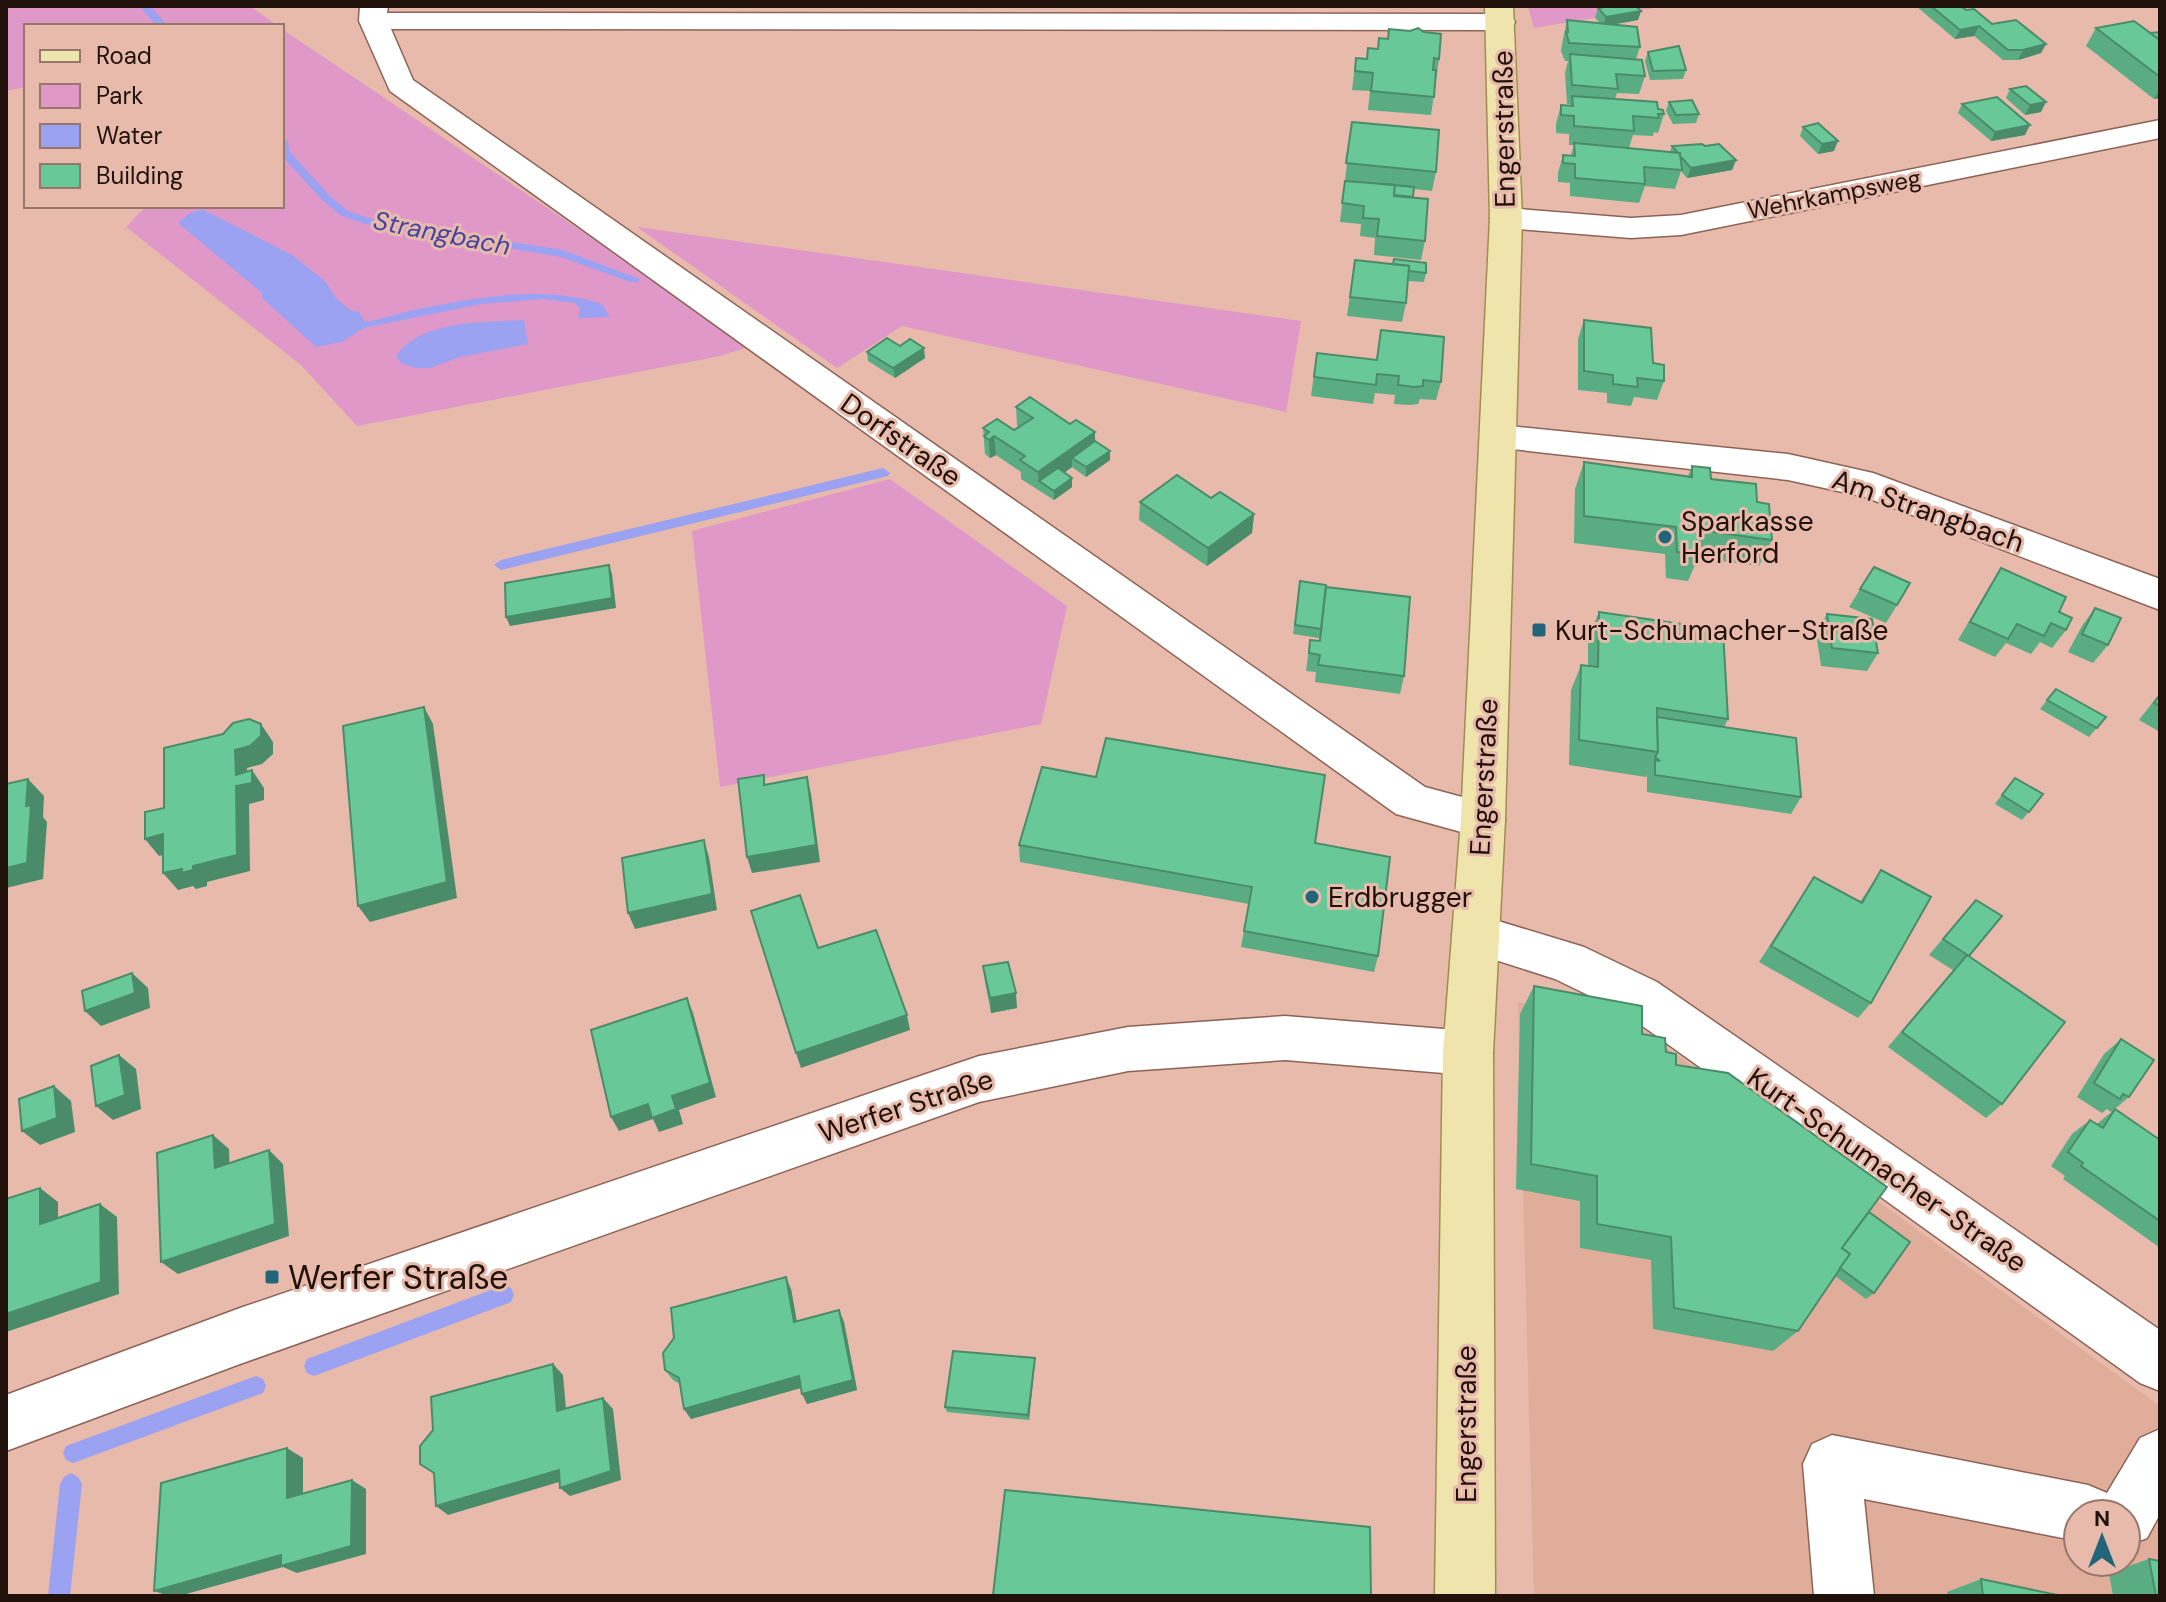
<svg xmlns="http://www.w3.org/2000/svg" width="2166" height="1602" font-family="'DM Sans',sans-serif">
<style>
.built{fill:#e0ad9b;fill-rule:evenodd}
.green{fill:#e098c9}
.water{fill:#9ba2f2}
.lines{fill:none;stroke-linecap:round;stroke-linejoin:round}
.stream{fill:#9ba2f2;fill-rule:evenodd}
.minor-casing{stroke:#8c6356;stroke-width:3}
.major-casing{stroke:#9f8e4f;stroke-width:3}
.minor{fill:#fff;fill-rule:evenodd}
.major{fill:#eee4ac;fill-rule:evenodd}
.wall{fill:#5aac82}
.shaded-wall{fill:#4a8c6a}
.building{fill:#69c897;stroke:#4a8c6a;stroke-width:2}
.poi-dot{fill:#226578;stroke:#e7baab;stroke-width:3}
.labels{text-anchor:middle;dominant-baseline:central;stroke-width:6;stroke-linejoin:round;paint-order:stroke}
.far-street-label{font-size:24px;fill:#20110b;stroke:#e7baab}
.far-water-label{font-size:26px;font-style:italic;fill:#4644a1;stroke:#e7baab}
.street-label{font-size:28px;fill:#20110b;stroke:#e7baab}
.poi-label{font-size:28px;fill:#20110b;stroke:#e7baab;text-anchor:start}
.near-poi-label{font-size:34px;fill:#20110b;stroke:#e7baab;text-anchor:start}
</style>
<rect width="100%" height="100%" fill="#e7baab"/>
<path class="built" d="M1518,1002L1633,1023L2160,1406V1596H1534ZM2078,1514H2126V1562H2078Z"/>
<g class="green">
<polygon points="6,6 250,6 278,26 26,26 26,87 6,91"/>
<polygon points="1528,6 1666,6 1534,28"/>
<polygon points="282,29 752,346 720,356 357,426 301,365 126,227 146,206 282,206"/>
<polygon points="637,227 1301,321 1286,412 902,326 837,368"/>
<polygon points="890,479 1067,606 1041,724 720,787 692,531"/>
</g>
<g class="water">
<path d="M202,209L292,255L325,281L336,298L350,310L359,312L365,322C384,319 401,312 419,309C477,297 545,285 602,304L610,317L578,318L580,309L575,303L543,299L481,304L364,328L342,342L316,347L262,298V293L178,223L190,213Z"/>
<path d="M524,320L528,344L460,357L430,368H415L401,363L396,356C423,319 482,323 524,320Z"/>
</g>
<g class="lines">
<g class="stream">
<polygon points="139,6 150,6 168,26 157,26"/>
<polygon points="282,138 288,141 289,151 330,196 348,211 372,219 415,227 563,250 640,279 638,282 630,282 561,257 365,224 340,215 322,200 282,156"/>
<polygon points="883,468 890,473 888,476 501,570 494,565 501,560"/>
<polygon points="504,1285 511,1288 514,1295 511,1302 314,1376 307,1373 304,1366 307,1359"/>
<polygon points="256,1376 263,1379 266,1386 263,1393 73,1463 66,1460 63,1453 66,1446"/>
<polygon points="71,1473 78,1477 82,1484 70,1596 48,1596 60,1484 64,1477"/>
</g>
<g class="minor-casing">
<g id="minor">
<polygon points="360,6 388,6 387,13 1501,14 1511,16 1515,22 1511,28 1501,30 391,29 413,80 1425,787 1499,807 1505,820 1499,833 1483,838 1396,814 390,91 359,21"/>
<polygon points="2160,120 2160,138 1681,235 1631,238 1506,228 1495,225 1490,218 1495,211 1506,208 1631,218 1681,215"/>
<polygon points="1498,425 1788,454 1873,473 2160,579 2160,610 1865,497 1788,480 1485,446 1480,437 1485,428"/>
<polygon points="1475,914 1584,947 1657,982 2160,1330 2160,1391 2140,1383 1623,1012 1555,979 1458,948 1452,934 1458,920"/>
<polygon points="1285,1016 1468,1031 1485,1037 1493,1053 1485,1069 1468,1075 1285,1060 1128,1071 979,1102 240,1364 6,1451 6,1395 240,1308 979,1056 1128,1027"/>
<polygon points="2160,1429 2160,1514 2147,1538 2126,1546 2126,1514 2078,1514 2078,1541 1864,1499 1874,1596 1814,1596 1803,1464 1812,1444 1832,1435 2088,1485 2107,1493 2140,1438"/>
</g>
</g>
<g class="major-casing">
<polygon id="major" points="1485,6 1513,6 1522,218 1505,820 1493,1053 1495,1596 1435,1596 1443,1053 1461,820 1490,218"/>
</g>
<use href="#minor" class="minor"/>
<use href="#major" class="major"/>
</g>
<g class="wall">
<polygon points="1916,6 1961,6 1966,10 1992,24 2046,44 2041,53 2018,60 2003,60 1974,36 1955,39"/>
<polygon points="1598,8 1641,11 1638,20 1612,25 1640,47 1636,59 1645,76 1639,94 1617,93 1615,99 1658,109 1664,114 1658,133 1654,132 1653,136 1633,135 1629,148 1670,152 1672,146 1705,146 1736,160 1732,170 1687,178 1681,171 1675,189 1645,186 1639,203 1570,196 1570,183 1558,182 1558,173 1563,155 1571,155 1574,145 1569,145 1569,134 1556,133 1556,124 1561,105 1570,106 1570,104 1567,104 1565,73 1568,61 1565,61 1561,51 1563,39 1567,20 1601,24 1595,18"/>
<polygon points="2096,28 2150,33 2160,32 2160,98 2154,99 2086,46"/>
<polygon points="1648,52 1686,70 1683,79 1650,80 1645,61"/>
<polygon points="1356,58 1439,59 1431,115 1368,110 1370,91 1352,90"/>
<polygon points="2010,89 2041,112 2025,115 2006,98"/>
<polygon points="1669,102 1699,114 1696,123 1673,124 1666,111"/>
<polygon points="1962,104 2025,135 1991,141 1958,113"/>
<polygon points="1352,122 1436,172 1432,191 1414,189 1413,198 1425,241 1421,260 1374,255 1375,238 1360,236 1361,224 1340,222"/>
<polygon points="1803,127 1834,151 1818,154 1800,136"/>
<polygon points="1355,260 1426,273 1424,282 1408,281 1406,303 1402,322 1347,316"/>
<polygon points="1584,320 1653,363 1664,381 1657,400 1634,397 1631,406 1607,403 1607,393 1578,390 1578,339"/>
<polygon points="1381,330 1441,382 1436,400 1420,399 1418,404 1410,405 1394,404 1395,395 1375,393 1373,404 1311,396 1317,353 1376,360"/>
<polygon points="867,352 925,358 895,378 868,361"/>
<polygon points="1016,407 1095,432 1095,441 1110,460 1086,477 1072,467 1064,473 1072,487 1054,500 1021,479 1021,472 996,455 990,458 985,454 983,428 1014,430 1019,427 1017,425"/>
<polygon points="1584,462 1688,476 1692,466 1711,479 1757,502 1772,540 1759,566 1698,558 1688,581 1666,578 1665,554 1574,543 1575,489"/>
<polygon points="1211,498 1254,514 1252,533 1207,566 1139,520 1140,502"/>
<polygon points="1874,567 1897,605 1886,623 1849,607"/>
<polygon points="2001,568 2059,612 2066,630 2052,648 2040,642 2031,654 2006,643 1995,657 1958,640 1989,587"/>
<polygon points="1300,581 1325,594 1404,676 1400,694 1315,682 1316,672 1306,671 1310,640 1319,641 1319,638 1293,634"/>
<polygon points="2095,608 2108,645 2093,663 2068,652 2082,626"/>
<polygon points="1599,612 1728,719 1724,727 1801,797 1791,814 1647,792 1647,774 1646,777 1569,765 1571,690 1581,665 1588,666 1588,638"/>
<polygon points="1827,614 1878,653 1867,671 1821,666 1816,632"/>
<polygon points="2056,689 2106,717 2089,737 2040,709"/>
<polygon points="2160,693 2160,732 2139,720"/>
<polygon points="2015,778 2043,794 2022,820 1995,804"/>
<polygon points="1315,843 1378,956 1374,972 1241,947 1249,904 1020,862 1019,845"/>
<polygon points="1881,870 1871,1003 1858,1018 1759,962 1814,877 1860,902"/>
<polygon points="1962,916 2002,1104 1986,1118 1888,1047 1953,970 1929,955"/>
<polygon points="983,966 1017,1008 991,1013 985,982"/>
<polygon points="1534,986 1642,1034 1666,1052 1676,1065 1869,1212 1874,1293 1866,1299 1835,1276 1798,1331 1773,1351 1653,1329 1651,1260 1580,1248 1580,1201 1516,1189 1520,1014"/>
<polygon points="2121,1039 2129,1097 2111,1112 2107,1109 2102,1113 2077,1097 2104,1054"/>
<polygon points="2115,1109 2160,1140 2159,1247 2063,1179 2065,1176 2051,1166 2072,1134 2090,1120 2097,1124"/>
<polygon points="791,1289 797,1322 839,1310 844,1322 857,1390 807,1404 801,1388 691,1419 684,1409 680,1384 673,1380 665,1370"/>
<polygon points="1035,1358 1029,1420 947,1412 945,1407"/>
<polygon points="2149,1559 2160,1596 2113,1596 2109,1573"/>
<polygon points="1981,1579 2062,1596 1948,1596 1947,1592"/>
</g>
<g class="shaded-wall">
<polygon points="1641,11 1638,20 1603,26 1606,17"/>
<polygon points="1979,26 1974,36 1955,39 1960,30"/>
<polygon points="2046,44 2041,53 2018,60 2023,50"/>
<polygon points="2160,90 2160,98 2154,99"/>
<polygon points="2046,102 2041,112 2025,115 2030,105"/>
<polygon points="2030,125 2025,135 1991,141 1995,132"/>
<polygon points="1838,141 1834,151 1818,154 1822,144"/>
<polygon points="1736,160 1732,170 1687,178 1691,168"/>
<polygon points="924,348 925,358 895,378 893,368"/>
<polygon points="1095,432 1095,451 1072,458 1072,467 1046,486 1039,481 1038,472"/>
<polygon points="994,436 996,455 990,458 989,440"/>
<polygon points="1110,451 1110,460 1086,477 1086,467"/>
<polygon points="1072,478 1072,487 1054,500 1054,491"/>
<polygon points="1254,514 1252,533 1207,566 1208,548"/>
<polygon points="609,565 612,574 616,608 510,626 506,617"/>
<polygon points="424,707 433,724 457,898 370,922 358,906"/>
<polygon points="261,724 273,742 273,754 262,764 247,768 248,784 252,770 264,788 264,800 249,804 250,871 207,882 207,886 196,889 193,886 178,890 163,873 193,866 236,775 235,750"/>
<polygon points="807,777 811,794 820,862 752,873 747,857"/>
<polygon points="28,779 44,796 43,817 47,822 43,879 6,888 6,868 26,806"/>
<polygon points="163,834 177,851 159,856 145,839"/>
<polygon points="704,840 709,857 717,910 635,929 628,913"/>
<polygon points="132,973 148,988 150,1008 101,1026 85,1011"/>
<polygon points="1016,993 1017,1008 991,1013 990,998"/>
<polygon points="687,998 693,1013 716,1097 679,1110 683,1124 659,1132 653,1119 619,1131 611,1117 672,1096"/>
<polygon points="907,1015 910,1030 801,1068 796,1053"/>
<polygon points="119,1055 136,1069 141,1109 113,1120 96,1106"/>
<polygon points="54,1086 71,1101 75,1132 40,1145 22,1131"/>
<polygon points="213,1135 229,1149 230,1181 215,1168"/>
<polygon points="269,1150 283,1164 289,1236 178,1274 161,1262"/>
<polygon points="40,1188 58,1202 58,1236 40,1224"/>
<polygon points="100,1204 117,1217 119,1294 6,1332 6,1314"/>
<polygon points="786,1277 791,1289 799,1334 794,1322"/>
<polygon points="839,1310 844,1322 857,1390 807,1404 802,1394"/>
<polygon points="1035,1358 1035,1363 1029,1420 1028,1415"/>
<polygon points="553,1364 563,1375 567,1421 557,1411"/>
<polygon points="799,1376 804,1387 691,1419 684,1409"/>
<polygon points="603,1398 613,1409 621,1480 570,1496 560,1488"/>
<polygon points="287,1448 303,1458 303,1506 287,1498"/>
<polygon points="559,1470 569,1479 448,1515 436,1506"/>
<polygon points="352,1480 366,1489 366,1554 297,1573 283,1567 179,1596 169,1596 154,1591"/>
</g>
<g class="building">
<polygon points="1613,6 1636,6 1641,11 1606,17 1598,8"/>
<polygon points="1931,6 1961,6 1966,10 1974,9 1992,24 2016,20 2046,44 2023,50 2008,50 1979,26 1960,30"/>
<polygon points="1567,20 1637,27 1640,47 1569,43 1566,32 1568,32"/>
<polygon points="2134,21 2160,40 2160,77 2096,28"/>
<polygon points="1418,28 1424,32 1441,34 1439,59 1434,58 1433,70 1436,70 1434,97 1371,91 1373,73 1355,71 1356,58 1367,59 1368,48 1378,49 1379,38 1388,39 1389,29 1410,31"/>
<polygon points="2160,32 2160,40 2150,33"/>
<polygon points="1679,46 1686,70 1653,71 1648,52"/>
<polygon points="1570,54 1642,60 1645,76 1616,74 1618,89 1572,85"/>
<polygon points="2026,86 2046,102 2030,105 2010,89"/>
<polygon points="1572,96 1657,102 1658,109 1663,110 1664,114 1658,114 1659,118 1633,116 1634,131 1574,126 1574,116 1561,115 1561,105 1573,106"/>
<polygon points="1997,97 2030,125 1995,132 1962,104"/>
<polygon points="1692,100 1699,114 1676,115 1669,102"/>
<polygon points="1352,122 1439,130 1436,172 1346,163"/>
<polygon points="1818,123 1838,141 1822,144 1803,127"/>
<polygon points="1574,143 1680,153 1682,170 1644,167 1645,184 1575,178 1575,164 1563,163 1563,155 1575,156"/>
<polygon points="1702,144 1705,146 1719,144 1736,160 1691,168 1680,156 1680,153 1678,153 1672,146"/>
<polygon points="1345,181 1395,185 1394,196 1428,199 1425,241 1377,236 1379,219 1363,218 1364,206 1342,203"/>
<polygon points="1382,184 1414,187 1413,197 1394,195 1395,185"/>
<polygon points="1394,259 1426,263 1426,273 1409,271 1409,266 1393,264"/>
<polygon points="1355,260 1409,266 1406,303 1350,297"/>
<polygon points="1584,320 1651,328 1653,363 1664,365 1664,381 1637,378 1638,387 1613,384 1613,375 1584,371"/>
<polygon points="1381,330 1444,337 1441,382 1423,380 1423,386 1414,387 1398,385 1399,376 1377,374 1376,385 1314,377 1317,353 1377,360"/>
<polygon points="887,338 900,346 910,339 924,348 893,368 867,352"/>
<polygon points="1030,397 1070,424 1076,420 1095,432 1038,472 1020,460 1025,456 994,436 989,440 984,436 989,432 983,428 997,419 1014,430 1033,418 1016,407"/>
<polygon points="1095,441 1110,451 1086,467 1072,458"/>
<polygon points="1584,462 1692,477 1692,466 1710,468 1711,479 1756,484 1757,502 1769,504 1772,540 1698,530 1700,554 1677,552 1676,527 1584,516"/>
<polygon points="1058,468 1072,478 1054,491 1039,481"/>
<polygon points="1177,475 1211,498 1220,492 1254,514 1208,548 1140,502"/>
<polygon points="609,565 612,598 506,617 505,583"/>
<polygon points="1874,567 1910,583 1897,605 1860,589"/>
<polygon points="2001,568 2066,597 2059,612 2072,618 2066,630 2051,623 2044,636 2017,624 2008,639 1970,622"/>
<polygon points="1300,581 1326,585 1321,629 1295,625"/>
<polygon points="1326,587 1410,597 1404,676 1318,665 1320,655 1309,653 1310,640 1320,641"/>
<polygon points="2095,608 2121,618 2108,645 2082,634"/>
<polygon points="1599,612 1723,630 1728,719 1657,708 1658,752 1579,740 1581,665 1598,667"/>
<polygon points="1827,614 1872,619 1878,653 1832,648"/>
<polygon points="2056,689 2106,717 2097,728 2047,700"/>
<polygon points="2160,695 2160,706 2154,703"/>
<polygon points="424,707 447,882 358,906 343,726"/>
<polygon points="1657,717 1796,738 1801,797 1655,775 1655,760 1660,761 1655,757 1658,752"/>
<polygon points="249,719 261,724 261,736 250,746 235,750 236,775 252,770 252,783 236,786 237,855 193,866 193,870 182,873 182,869 163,873 163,834 145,839 145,812 164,808 164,748 223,734 233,723"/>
<polygon points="1106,738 1325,775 1315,843 1390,857 1378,956 1244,931 1252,887 1019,845 1042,767 1096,777"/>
<polygon points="764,775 764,785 807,777 816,845 747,857 738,779"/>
<polygon points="2015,778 2043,794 2029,812 2002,795"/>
<polygon points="28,779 26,806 31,805 27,863 6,868 6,784"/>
<polygon points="704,840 712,894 628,913 622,858"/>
<polygon points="1881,870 1931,897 1871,1003 1771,946 1814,877 1862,903"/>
<polygon points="800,895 818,948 876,930 907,1015 796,1053 751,911"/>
<polygon points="1976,900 2002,916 1969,956 1943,939"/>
<polygon points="1967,955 2065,1022 2002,1104 1902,1032"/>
<polygon points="1008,962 1016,993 990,998 983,966"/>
<polygon points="132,973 135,993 85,1011 82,991"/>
<polygon points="1534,986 1642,1006 1642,1034 1665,1038 1666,1052 1676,1054 1676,1065 1728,1073 1887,1187 1842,1248 1850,1254 1798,1331 1674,1308 1671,1237 1597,1224 1597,1176 1531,1164"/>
<polygon points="687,998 710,1083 672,1096 676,1109 652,1118 648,1104 611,1117 591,1030"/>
<polygon points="2121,1039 2154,1060 2129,1097 2123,1094 2120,1099 2094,1083"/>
<polygon points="119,1055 125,1095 96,1106 91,1066"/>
<polygon points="54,1086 57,1118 22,1131 19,1099"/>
<polygon points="2115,1109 2160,1140 2160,1221 2081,1166 2083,1163 2068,1152 2090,1120 2103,1128"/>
<polygon points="213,1135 215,1168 269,1150 275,1224 161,1262 157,1153"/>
<polygon points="40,1188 40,1224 100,1204 101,1282 6,1314 6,1199"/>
<polygon points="1869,1212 1910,1242 1874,1293 1840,1268 1850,1254 1842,1248"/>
<polygon points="786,1277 794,1322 839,1310 853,1380 802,1394 799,1376 684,1409 679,1378 665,1370 663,1353 674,1338 671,1308"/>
<polygon points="953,1351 1035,1358 1028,1415 945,1407"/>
<polygon points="553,1364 557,1411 603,1398 611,1471 560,1488 559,1470 436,1506 434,1473 420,1464 420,1446 433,1430 431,1397"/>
<polygon points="287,1448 287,1498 352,1480 351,1546 281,1566 281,1555 154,1591 161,1483"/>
<polygon points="1005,1490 1370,1527 1371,1596 1005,1596 993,1595"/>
<polygon points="2149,1559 2160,1561 2160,1596 2156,1596"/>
<polygon points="1981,1579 2062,1596 1983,1596"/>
</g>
<g class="poi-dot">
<circle cx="1665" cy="537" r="8"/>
<rect x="1531" y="622" width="16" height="16" rx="4"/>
<circle cx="1312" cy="897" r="8"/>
<rect x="264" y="1269" width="16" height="16" rx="4"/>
</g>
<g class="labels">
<g class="far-street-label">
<text transform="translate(1834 194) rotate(-11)">Wehrkampsweg</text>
</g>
<g class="far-water-label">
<text transform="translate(442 233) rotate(11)">Strangbach</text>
</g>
<g class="street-label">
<text transform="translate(1504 129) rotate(-91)">Engerstraße</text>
<text transform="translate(901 440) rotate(35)">Dorfstraße</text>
<text transform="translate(1928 511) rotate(19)">Am Strangbach</text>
<text transform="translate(1484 777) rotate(-87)">Engerstraße</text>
<text transform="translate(906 1106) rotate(-18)">Werfer Straße</text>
<text transform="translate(1887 1170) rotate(35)">Kurt-Schumacher-Straße</text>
<text transform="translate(1466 1424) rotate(-90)">Engerstraße</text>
</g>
<g class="poi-label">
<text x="1681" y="521">Sparkasse<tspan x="1681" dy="32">Herford</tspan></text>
<text x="1555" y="630">Kurt-Schumacher-Straße</text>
<text x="1328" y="897">Erdbrugger</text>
</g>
<g class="near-poi-label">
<text x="288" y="1277">Werfer Straße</text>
</g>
</g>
<rect width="2166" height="1602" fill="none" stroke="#20110b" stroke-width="16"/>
<rect x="24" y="24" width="260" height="184" fill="#e7baab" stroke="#97766b" stroke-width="2"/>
<rect x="40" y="50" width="40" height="12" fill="#eee4ac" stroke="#97766b" stroke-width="2"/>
<text x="96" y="64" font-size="24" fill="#20110b">Road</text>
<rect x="40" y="84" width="40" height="24" fill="#e098c9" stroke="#97766b" stroke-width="2"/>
<text x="96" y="104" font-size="24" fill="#20110b">Park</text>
<rect x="40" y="124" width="40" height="24" fill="#9ba2f2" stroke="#97766b" stroke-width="2"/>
<text x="96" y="144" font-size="24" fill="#20110b">Water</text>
<rect x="40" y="164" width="40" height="24" fill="#69c897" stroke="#97766b" stroke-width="2"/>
<text x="96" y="184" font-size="24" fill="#20110b">Building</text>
<g transform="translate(2102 1538)"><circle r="38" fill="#e7baab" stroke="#97766b" stroke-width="2"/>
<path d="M0-6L14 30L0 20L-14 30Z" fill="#226578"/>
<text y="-12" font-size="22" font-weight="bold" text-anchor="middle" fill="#20110b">N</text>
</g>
</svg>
